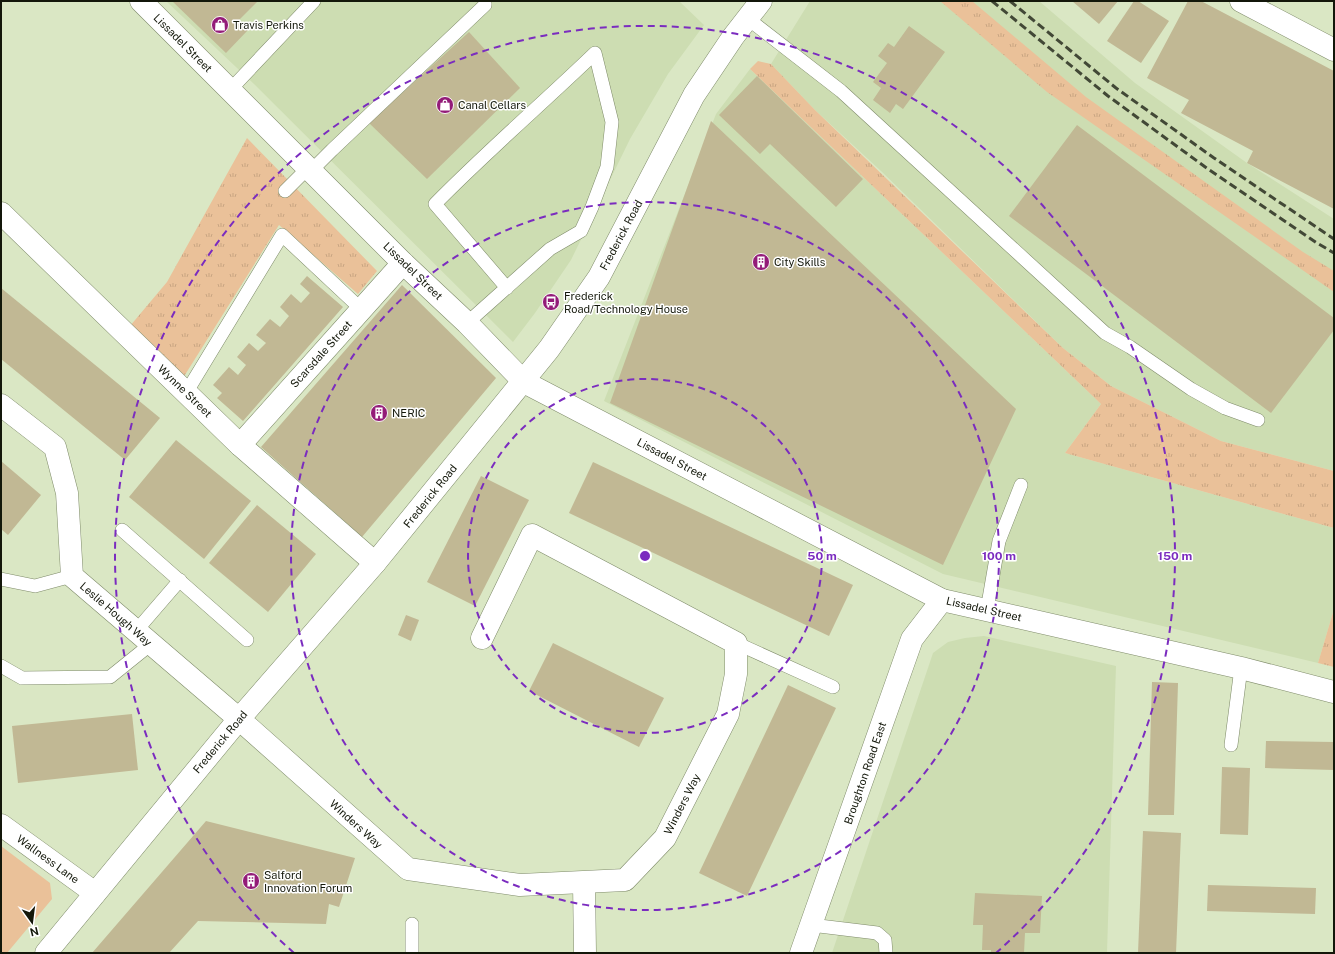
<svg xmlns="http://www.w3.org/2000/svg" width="1335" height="954" font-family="'Public Sans',sans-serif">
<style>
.built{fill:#cdddb2}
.grass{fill:url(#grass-tufts)}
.green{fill:#eac199}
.building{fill:#c1b894}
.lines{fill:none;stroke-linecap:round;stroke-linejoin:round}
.service-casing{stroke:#7f8b6a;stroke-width:14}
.minor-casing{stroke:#7f8b6a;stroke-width:23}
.tertiary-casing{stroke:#7f8b6a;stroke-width:23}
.secondary-casing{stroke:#7f8b6a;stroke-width:23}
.service{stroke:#fff;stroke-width:13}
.minor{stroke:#fff;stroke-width:22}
.tertiary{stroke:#fff;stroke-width:22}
.secondary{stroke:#fff;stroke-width:22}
.rail{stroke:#424836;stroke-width:3;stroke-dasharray:8 4;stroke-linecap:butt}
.ring{fill:none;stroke:#7b2cbf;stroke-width:2;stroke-dasharray:7 5}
.labels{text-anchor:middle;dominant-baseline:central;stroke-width:3;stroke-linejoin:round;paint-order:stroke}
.poi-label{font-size:11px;fill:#13170a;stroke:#fff;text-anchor:start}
.street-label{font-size:11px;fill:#13170a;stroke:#fff}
.centre{fill:#7b2cbf;stroke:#fff;stroke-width:2}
.ring-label{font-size:12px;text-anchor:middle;font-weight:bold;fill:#7b2cbf;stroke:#fff;stroke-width:3;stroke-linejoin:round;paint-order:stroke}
</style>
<defs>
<pattern id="grass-tufts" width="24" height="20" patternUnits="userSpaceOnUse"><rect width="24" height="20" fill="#eac199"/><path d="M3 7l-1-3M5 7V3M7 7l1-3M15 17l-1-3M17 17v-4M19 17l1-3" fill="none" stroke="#c8a582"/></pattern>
</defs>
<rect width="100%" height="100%" fill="#dae7c4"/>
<g class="built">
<polygon points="166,1 679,1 704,25 668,74 630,139 571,260 535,313 513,342 254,84"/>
<polygon points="810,1 1039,1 1135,83 1247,163 1334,219 1334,471 1221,441 1111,386 1063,348 881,171 815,110 771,64"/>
<polygon points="750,69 1101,404 1065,453 1334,528 1334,609 1318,663 943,574 604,401 716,114"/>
<polygon points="984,636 1116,666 1107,953 832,953 933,653 948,642 965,638"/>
</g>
<g class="grass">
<polygon points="940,1 972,1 1086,97 1303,252 1334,271 1334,292 1047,92"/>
<polygon points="758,61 771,64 815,110 1063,348 1111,386 1221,441 1334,471 1334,528 1065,453 1101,404 750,69"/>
<polygon points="247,138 377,271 358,294 279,225 183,378 130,326 167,282"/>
<polygon points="1334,609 1334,667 1318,663"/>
</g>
<polygon class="green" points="1,846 50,883 52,899 7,953 1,953"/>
<g class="building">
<polygon points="172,1 258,1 239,20 248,30 226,53"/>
<polygon points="1072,1 1118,1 1099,24"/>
<polygon points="1134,1 1138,1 1169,21 1141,63 1107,41"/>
<polygon points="1188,1 1201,1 1334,71 1334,209 1247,163 1253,151 1181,113 1189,100 1147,78"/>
<polygon points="909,26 945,52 903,109 896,104 890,113 873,100 881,88 873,82 887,63 878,56 888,43 894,47"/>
<polygon points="469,32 520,88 427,179 369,123"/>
<polygon points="757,76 863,179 836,207 770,144 760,154 719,115"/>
<polygon points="711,121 1016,409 943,565 610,403"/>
<polygon points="1077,125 1334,318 1334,330 1271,413 1009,216"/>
<polygon points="307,276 343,307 243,421 217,398 222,393 213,385 229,367 238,375 246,365 237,357 249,343 258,351 266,343 256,335 270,319 280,327 289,316 280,307 291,294 301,303 310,293 300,284"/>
<polygon points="402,285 496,378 362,537 261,447"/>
<polygon points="1,288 160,418 125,460 1,359"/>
<polygon points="176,440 251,501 204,559 129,497"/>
<polygon points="1,461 41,495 8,535 1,529"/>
<polygon points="593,462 853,585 829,636 569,513"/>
<polygon points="481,476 529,500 475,606 427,582"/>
<polygon points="257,505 316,554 268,612 209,563"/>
<polygon points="406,615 419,620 411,641 398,635"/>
<polygon points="553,643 664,698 639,747 529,691"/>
<polygon points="1152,682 1178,683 1174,815 1148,815"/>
<polygon points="788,685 836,708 747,896 699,873"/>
<polygon points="132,714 138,770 18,783 12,726"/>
<polygon points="1266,741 1334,742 1334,770 1265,768"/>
<polygon points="1222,767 1250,768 1248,835 1220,834"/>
<polygon points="206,821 355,858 339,907 329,904 326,924 198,921 169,953 92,953"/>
<polygon points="1143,831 1181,833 1176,953 1138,953"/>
<polygon points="1208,885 1316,888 1315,914 1207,911"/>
<polygon points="975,893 1042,896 1040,933 1025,933 1024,953 991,953 991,950 982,950 983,925 973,925"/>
</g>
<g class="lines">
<g class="service-casing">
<g id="service">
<polyline points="747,18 841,91 1105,333 1130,347 1191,389 1225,408 1258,420"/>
<polyline points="230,90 314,1"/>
<polyline points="311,171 332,150 485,5"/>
<polyline points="285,191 308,168"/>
<path d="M467,323L550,249L581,231L592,207L607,167L612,122L595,53C542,104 486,152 435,204L507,288"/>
<polyline points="186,393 282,235 361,309"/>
<polyline points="122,530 247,640"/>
<polyline points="1,579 35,586 72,576"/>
<polyline points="987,610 999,541 1021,485"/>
<polyline points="136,631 180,580"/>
<polyline points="736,643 833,687"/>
<polyline points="1,666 22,678 110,677 151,644"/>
<polyline points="1231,745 1241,668"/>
<polyline points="811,925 877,933 885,940 886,953"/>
<polyline points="412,953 412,924"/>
</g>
</g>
<g class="minor-casing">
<g id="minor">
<polyline points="141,1 403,263 467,323 524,382"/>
<polyline points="1241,1 1334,50"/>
<polyline points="1,213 240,445 375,563"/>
<polyline points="1,405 55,447 67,493 72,576 239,719 408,869 520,885 625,880 665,838 728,714 736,674 736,643 532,535 482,638"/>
<polyline points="240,445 403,263"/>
<polyline points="1,825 95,893"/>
<polyline points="584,883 585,953"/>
<polyline points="801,953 912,639 942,600"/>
</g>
</g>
<g class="tertiary-casing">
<polyline id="tertiary" points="524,382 942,600 1241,668 1334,692"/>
</g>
<g class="secondary-casing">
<polyline id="secondary" points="46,953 239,719 375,563 549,349 599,277 694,95 733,37 761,1"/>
</g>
<use href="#service" class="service"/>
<use href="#minor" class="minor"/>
<use href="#tertiary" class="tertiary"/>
<use href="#secondary" class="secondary"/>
<g class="rail">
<polyline points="992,1 1108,96 1208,169 1317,243 1334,253"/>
<polyline points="1010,1 1116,88 1214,158 1334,239"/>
</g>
</g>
<g class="ring">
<circle cx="645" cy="556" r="177"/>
<circle cx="645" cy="556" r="354"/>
<path d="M294 953A530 530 0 1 1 996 953"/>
</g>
<defs>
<g id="shop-disc" transform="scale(0.9)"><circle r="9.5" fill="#931b78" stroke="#fff"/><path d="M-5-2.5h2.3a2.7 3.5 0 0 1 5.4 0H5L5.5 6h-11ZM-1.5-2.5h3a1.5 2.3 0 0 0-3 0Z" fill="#fff"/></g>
<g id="building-disc" transform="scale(0.9)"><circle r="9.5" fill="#931b78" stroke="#fff"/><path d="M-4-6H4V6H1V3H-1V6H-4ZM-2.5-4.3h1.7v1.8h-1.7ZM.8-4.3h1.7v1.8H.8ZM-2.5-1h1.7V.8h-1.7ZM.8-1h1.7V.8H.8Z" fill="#fff"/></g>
<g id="bus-disc" transform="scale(0.9)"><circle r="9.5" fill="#931b78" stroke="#fff"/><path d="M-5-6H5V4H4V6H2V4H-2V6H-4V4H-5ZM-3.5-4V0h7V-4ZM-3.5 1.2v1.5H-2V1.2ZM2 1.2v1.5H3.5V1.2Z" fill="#fff"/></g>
</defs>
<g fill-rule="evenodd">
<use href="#shop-disc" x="220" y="25"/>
<use href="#shop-disc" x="445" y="105"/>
<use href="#building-disc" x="761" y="262"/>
<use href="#bus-disc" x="551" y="302"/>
<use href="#building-disc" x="379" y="413"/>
<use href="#building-disc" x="251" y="881"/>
</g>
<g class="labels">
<g class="poi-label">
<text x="233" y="25">Travis Perkins</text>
<text x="458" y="105">Canal Cellars</text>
<text x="774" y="262">City Skills</text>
<text x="564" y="296">Frederick<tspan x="564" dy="13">Road/Technology House</tspan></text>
<text x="392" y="413">NERIC</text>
<text x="264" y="875">Salford<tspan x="264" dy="13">Innovation Forum</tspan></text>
</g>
<g class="street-label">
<text transform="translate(183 43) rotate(45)">Lissadel Street</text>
<text transform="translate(621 235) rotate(-62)">Frederick Road</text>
<text transform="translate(413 271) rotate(44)">Lissadel Street</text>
<text transform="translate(321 354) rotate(-48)">Scarsdale Street</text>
<text transform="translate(185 391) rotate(44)">Wynne Street</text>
<text transform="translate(672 459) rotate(28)">Lissadel Street</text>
<text transform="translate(430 496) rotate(-51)">Frederick Road</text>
<text transform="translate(984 609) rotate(13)">Lissadel Street</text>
<text transform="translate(116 614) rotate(41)">Leslie Hough Way</text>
<text transform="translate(220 742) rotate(-50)">Frederick Road</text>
<text transform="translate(865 773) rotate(-71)">Broughton Road East</text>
<text transform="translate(682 804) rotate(-63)">Winders Way</text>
<text transform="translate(356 824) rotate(42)">Winders Way</text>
<text transform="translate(48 859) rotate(36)">Wallness Lane</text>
</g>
</g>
<circle cx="645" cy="556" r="6" class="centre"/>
<g class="ring-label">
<text x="822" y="560">50 m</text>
<text x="999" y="560">100 m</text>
<text x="1175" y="560">150 m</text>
</g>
<rect width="1335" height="954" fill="none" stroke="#13170a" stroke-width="4"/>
<g transform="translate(32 922) rotate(166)" stroke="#ffffff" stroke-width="3" paint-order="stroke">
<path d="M0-3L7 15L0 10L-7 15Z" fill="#13170a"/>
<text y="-6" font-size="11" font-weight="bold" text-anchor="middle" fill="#13170a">N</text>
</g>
</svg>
